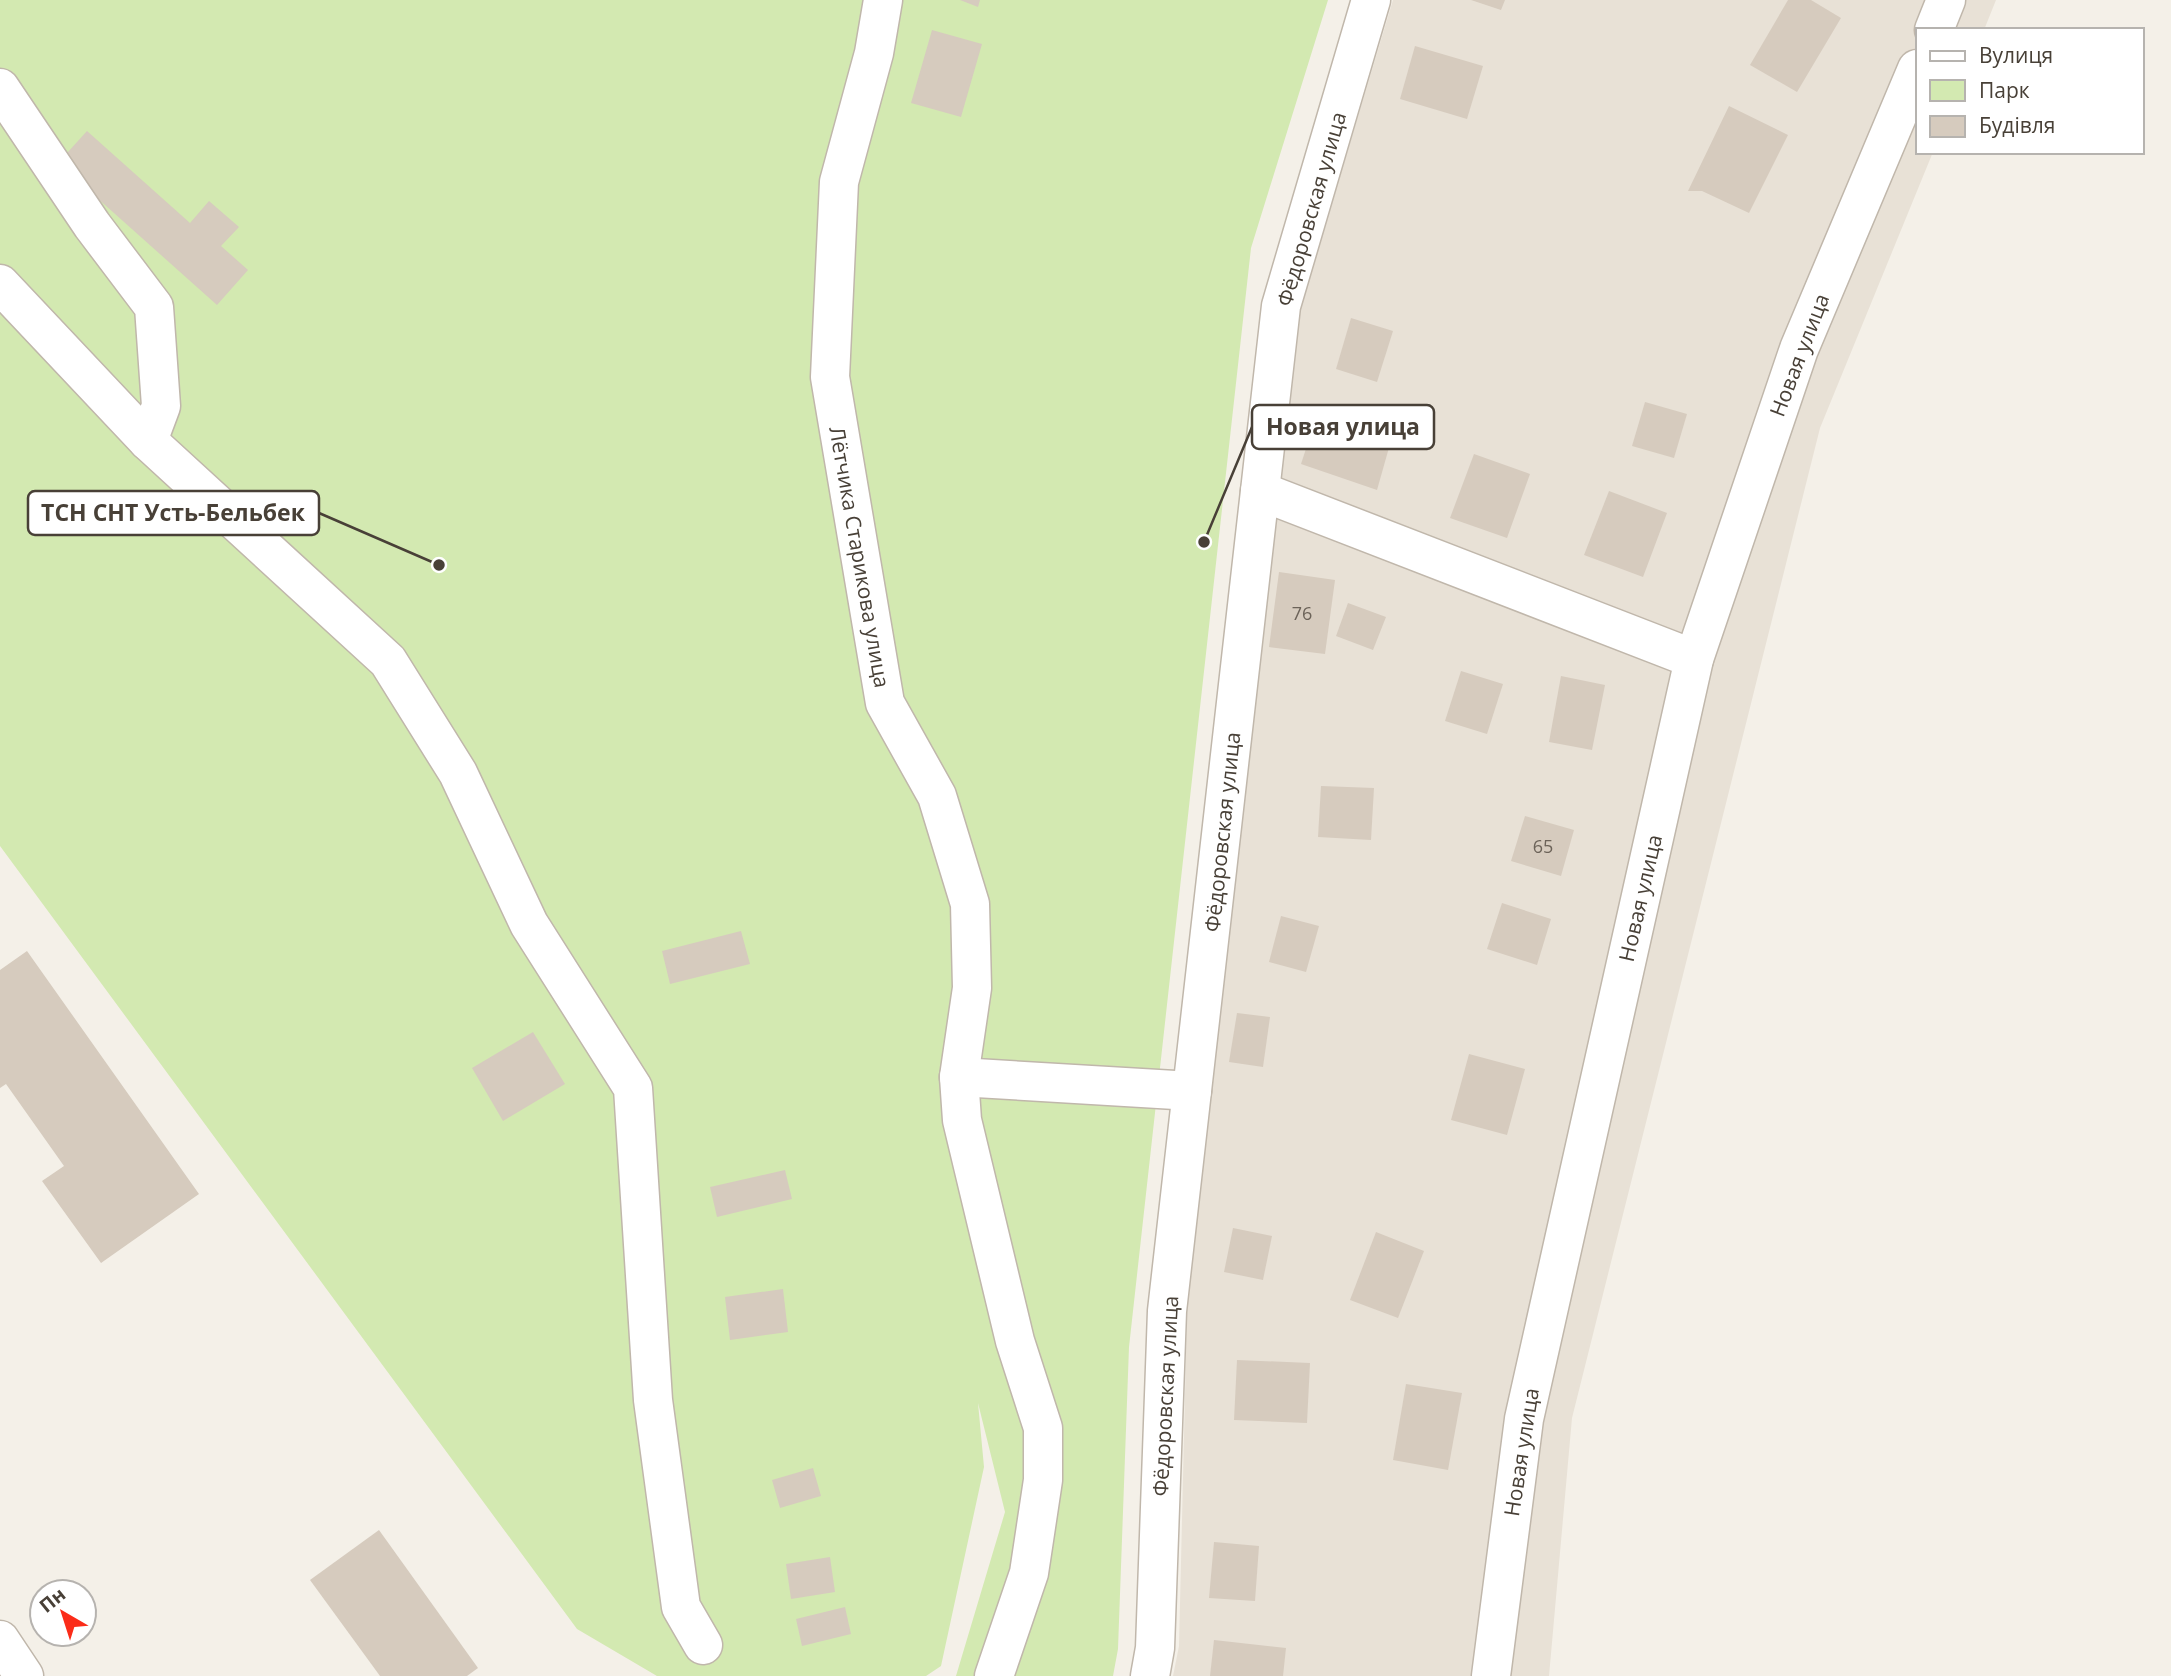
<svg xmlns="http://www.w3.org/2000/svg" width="2171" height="1676" font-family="'Open Sans',sans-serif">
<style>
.residential{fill:#e8e1d6}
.green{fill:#d3e9b1}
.building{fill:#d6cbbe}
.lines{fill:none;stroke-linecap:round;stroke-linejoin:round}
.minor-casing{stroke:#c0b7ab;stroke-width:41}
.minor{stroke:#fff;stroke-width:38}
.labels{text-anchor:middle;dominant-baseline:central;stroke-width:5;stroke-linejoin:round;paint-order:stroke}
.number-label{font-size:18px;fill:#6c6359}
.street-label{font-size:21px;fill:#484037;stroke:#fff}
.leader{fill:none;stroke:#484037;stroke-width:2.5}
.callout-dot{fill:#484037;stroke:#fff;stroke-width:2.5}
.callout{fill:#fff;stroke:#484037;stroke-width:2.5}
.callout-label{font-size:23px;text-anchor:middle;font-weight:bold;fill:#484037}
</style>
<rect width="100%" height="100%" fill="#f4f0e8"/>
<polygon class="residential" points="1393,0 1996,0 1984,30 1917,30 1917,152 1933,152 1820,428 1572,1418 1549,1676 1173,1676 1179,1646 1187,1311 1301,306"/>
<polygon class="green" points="0,0 1328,0 1251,248 1129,1347 1118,1649 1113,1676 956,1676 1005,1512 978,1403 984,1467 941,1666 926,1676 657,1676 577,1629 0,846"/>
<g class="building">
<polygon points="960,0 980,0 978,7"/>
<polygon points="1471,0 1505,0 1501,10"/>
<polygon points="1788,0 1811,0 1841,18 1797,92 1750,65"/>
<polygon points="932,30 982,44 961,117 911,103"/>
<polygon points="1415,46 1483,66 1467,119 1400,99"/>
<polygon points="1729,106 1788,135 1749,213 1702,191 1688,191"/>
<polygon points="87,131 190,223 209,201 239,227 221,246 248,270 217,305 58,163"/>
<polygon points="1351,318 1393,331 1377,382 1336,369"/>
<polygon points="1645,402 1687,414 1674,458 1632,446"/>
<polygon points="1320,406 1394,430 1377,490 1301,464"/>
<polygon points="1474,454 1530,474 1507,538 1450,518"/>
<polygon points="1609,491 1667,513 1643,577 1584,555"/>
<polygon points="1279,572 1335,580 1325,654 1269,647"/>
<polygon points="1348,603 1386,617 1373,650 1336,636"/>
<polygon points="1461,671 1503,684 1487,734 1445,721"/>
<polygon points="1561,676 1605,685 1592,750 1549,742"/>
<polygon points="1321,786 1374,788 1371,840 1318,837"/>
<polygon points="1525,816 1574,830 1561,876 1511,861"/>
<polygon points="1502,903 1551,919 1537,965 1487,949"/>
<polygon points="1281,916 1319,926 1306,972 1269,962"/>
<polygon points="741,931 750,964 670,984 662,951"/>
<polygon points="27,951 199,1194 101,1263 42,1181 64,1166 6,1084 0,1088 0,970"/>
<polygon points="1237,1013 1270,1017 1263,1067 1229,1062"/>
<polygon points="533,1032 565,1084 503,1121 472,1068"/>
<polygon points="1469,1054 1525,1069 1507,1135 1451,1120"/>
<polygon points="785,1170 792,1199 717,1217 710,1187"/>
<polygon points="1233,1228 1272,1236 1263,1280 1224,1272"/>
<polygon points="1376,1232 1424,1251 1398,1318 1350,1300"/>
<polygon points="783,1289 788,1332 730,1340 725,1297"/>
<polygon points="1237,1360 1310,1363 1307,1423 1234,1420"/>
<polygon points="1406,1384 1462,1393 1448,1470 1393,1460"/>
<polygon points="813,1468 821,1496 780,1508 772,1480"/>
<polygon points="379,1530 478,1668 467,1676 380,1676 310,1580"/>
<polygon points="1214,1542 1259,1546 1255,1601 1209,1598"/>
<polygon points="830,1557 835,1592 791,1599 786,1564"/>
<polygon points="845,1607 851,1634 802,1646 796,1619"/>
<polygon points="1214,1640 1286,1648 1283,1676 1210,1676"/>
</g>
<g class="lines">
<g class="minor-casing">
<g id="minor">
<polyline points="883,0 874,53 839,182 830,377 885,703 937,796 970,904 972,988 959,1077 1192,1091"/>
<polyline points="1934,30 1946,0"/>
<polyline points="0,88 92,225 154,307 161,406 148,441"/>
<polyline points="0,284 148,441 388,661 458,773 529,924 633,1088 653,1400 681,1607 703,1645"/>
<polyline points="1260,491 1694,659"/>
<polyline points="959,1077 962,1120 1015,1341 1043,1428 1043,1480 1029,1573 994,1676"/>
<polyline points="0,1640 24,1676"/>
<polyline points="1150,1676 1155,1648 1167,1311 1281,306 1371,0"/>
<polyline points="1491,1676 1524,1419 1694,659 1799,349 1917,69"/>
</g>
</g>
<use href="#minor" class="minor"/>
</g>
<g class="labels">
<g class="number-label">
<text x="1302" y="613">76</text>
<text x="1543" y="846">65</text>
</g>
<g class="street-label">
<text transform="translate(1311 209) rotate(-74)">Фёдоровская улица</text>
<text transform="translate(1799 355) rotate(-69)">Новая улица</text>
<text transform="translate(860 557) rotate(80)">Лётчика Старикова улица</text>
<text transform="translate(1222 832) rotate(-84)">Фёдоровская улица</text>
<text transform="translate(1640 898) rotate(-77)">Новая улица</text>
<text transform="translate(1165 1396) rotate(-87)">Фёдоровская улица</text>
<text transform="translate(1521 1452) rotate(-81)">Новая улица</text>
</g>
</g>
<path class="leader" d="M1204 542L1252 427M439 565L319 513"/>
<g class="callout-dot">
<circle cx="1204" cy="542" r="7"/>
<circle cx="439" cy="565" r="7"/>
</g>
<g class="callout">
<rect x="1252" y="405" width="182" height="44" rx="7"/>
<rect x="28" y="491" width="291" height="44" rx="7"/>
</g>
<g class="callout-label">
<text x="1343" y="435">Новая улица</text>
<text x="173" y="521">ТСН СНТ Усть-Бельбек</text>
</g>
<rect x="1916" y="28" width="228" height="126" fill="#ffffff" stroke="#b6b3af" stroke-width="2"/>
<rect x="1930" y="51" width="35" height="10" fill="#ffffff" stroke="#b6b3af" stroke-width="2"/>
<text x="1979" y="63" font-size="21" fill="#484037">Вулиця</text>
<rect x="1930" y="80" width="35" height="21" fill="#d3e9b1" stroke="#b6b3af" stroke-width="2"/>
<text x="1979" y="98" font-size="21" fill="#484037">Парк</text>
<rect x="1930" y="116" width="35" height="21" fill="#d6cbbe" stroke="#b6b3af" stroke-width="2"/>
<text x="1979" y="133" font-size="21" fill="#484037">Будівля</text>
<g transform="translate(63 1613) rotate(321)"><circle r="33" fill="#ffffff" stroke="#b6b3af" stroke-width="2"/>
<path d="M0-5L12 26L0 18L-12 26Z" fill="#fb2c19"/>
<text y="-10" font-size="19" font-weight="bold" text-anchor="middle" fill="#484037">Пн</text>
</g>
</svg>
